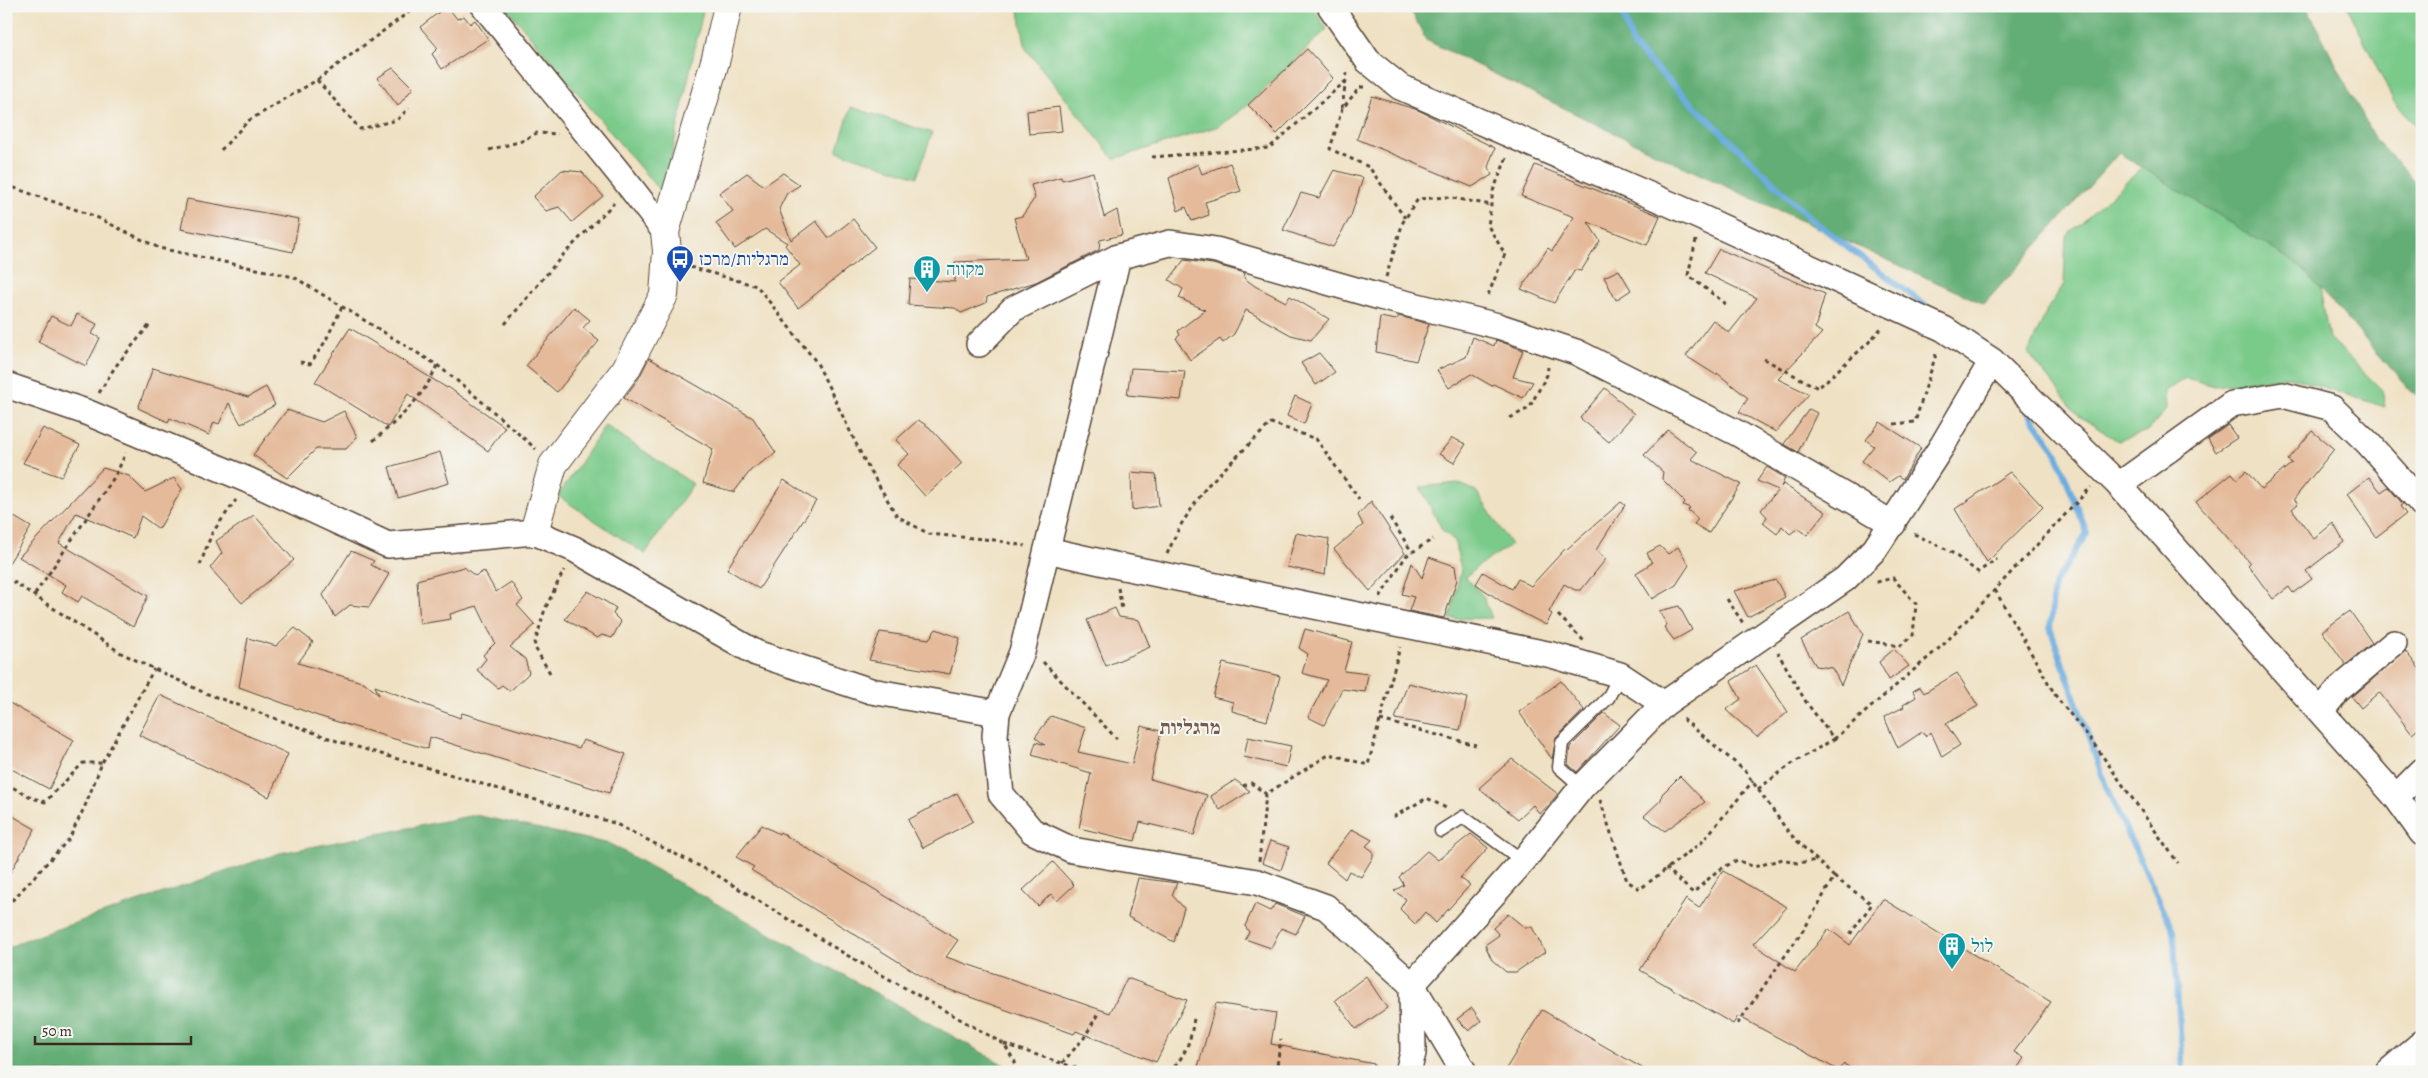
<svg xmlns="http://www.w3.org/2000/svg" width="2428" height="1078" font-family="Alegreya,'Frank Ruhl Libre',serif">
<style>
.green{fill:#7aca8a;stroke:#5a7a54}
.forest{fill:#63ae76;stroke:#4f6c4a}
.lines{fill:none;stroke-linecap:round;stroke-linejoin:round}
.stream{stroke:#6dade0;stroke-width:6}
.building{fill:#e4ba9a}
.service-casing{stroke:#564537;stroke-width:15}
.minor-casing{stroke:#564537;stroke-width:28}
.tertiary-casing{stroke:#564537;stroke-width:30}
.path{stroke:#564537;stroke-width:3;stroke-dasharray:4 4;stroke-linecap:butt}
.service{stroke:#fff;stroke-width:12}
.minor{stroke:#fff;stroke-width:25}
.tertiary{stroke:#fff;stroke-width:28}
.labels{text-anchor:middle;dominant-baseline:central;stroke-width:4;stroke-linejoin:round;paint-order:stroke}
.transit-label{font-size:18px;fill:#164399;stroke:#f6f6f2;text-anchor:start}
.culture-label{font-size:18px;fill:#0d838f;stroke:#f6f6f2;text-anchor:start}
.quarter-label{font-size:20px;font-weight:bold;fill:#765c49;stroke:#f6f6f2}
</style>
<rect width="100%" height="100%" fill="#f6f6f2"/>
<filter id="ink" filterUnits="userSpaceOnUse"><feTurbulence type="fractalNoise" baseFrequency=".02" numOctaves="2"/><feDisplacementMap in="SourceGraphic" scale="10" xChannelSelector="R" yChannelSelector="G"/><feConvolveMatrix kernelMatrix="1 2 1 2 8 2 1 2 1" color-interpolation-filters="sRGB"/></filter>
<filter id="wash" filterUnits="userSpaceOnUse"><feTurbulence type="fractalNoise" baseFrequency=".0096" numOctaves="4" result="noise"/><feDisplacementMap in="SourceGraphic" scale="20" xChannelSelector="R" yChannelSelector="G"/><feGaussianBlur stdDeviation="1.12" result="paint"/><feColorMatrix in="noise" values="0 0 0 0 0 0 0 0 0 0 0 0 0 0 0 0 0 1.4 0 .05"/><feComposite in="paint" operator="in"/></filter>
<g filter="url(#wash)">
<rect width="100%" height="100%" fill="#efe1c3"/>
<g class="green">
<polygon points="505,6 704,6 663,195"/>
<polygon points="1018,6 1312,6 1327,29 1248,105 1219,126 1114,159 1026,49"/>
<polygon points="2347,6 2422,6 2422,132 2394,102"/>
<polygon points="851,107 932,133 917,177 837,151"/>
<polygon points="2143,167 2300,266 2320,288 2329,338 2382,390 2385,407 2291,377 2215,386 2186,378 2165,391 2166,410 2147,431 2118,441 2079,416 2028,353 2048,308 2064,284 2066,236"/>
<polygon points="605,425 693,484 645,554 558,496"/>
<polygon points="1458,483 1476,491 1511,545 1477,567 1466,577 1483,596 1492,618 1450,619 1461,569 1454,540 1443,531 1420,487"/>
</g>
<g class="forest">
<polygon points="1409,6 2306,6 2374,138 2422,188 2422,397 2412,392 2300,266 2119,153 1984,304 1673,162 1426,40"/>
<polygon points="475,815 610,844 1006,1066 1007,1072 6,1072 6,949 22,941 280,853"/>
</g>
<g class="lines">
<g class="stream">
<polyline points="1620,6 1634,47 1811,219 1935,313"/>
<polyline points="2028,412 2055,450 2087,533 2054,585 2050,628 2107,789 2173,930 2183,1072"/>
</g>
</g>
<g id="blocks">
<g class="building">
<polygon points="447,6 457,19 464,16 470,24 475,20 488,39 442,69 432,54 438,48 420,27"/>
<polygon points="1307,49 1333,78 1277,134 1248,105"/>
<polygon points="393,68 413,88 398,106 377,78"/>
<polygon points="1372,96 1418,110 1495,148 1488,167 1492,175 1472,187 1357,139"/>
<polygon points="1059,107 1062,131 1029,134 1027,111"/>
<polygon points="1230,163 1241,191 1205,202 1209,215 1192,221 1186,207 1178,211 1169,178 1198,164 1202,174"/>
<polygon points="1535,165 1660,216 1647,245 1588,222 1600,241 1581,271 1575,270 1554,303 1521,289 1548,248 1552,251 1574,217 1521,196"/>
<polygon points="562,170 582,172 603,196 572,222 559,207 546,211 533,197"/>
<polygon points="1334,170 1363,178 1351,216 1333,247 1283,230 1301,193 1319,198"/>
<polygon points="1093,172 1104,217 1117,210 1122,235 1100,240 1099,250 1036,282 987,297 986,303 961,313 955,308 908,305 910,279 955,282 955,262 1026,259 1014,218 1022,216 1035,198 1031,185 1061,177 1062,180"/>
<polygon points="747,173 764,186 783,173 800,185 787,193 779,209 791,240 816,221 829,238 853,219 875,247 798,308 778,282 800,265 785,245 787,243 765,229 735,249 716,223 733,211 719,193"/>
<polygon points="187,199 299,219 293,252 181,229"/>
<polygon points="1719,249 1825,294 1815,328 1822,333 1778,379 1809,394 1776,432 1739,412 1748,398 1717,373 1716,375 1686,356 1713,320 1729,333 1757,298 1705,273"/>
<polygon points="1184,260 1213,264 1245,273 1244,278 1255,286 1286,302 1290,296 1329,319 1311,340 1291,335 1246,310 1234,334 1223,343 1220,339 1190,360 1176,338 1180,335 1178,331 1205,310 1179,298 1183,289 1169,280"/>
<polygon points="1619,270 1631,290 1616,300 1604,277"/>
<polygon points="574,307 590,320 583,328 599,341 557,392 526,366"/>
<polygon points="77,314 97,324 92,334 100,338 86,366 38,342 51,316 71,326"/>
<polygon points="1399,316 1429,324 1416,361 1376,352 1380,317 1396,320"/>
<polygon points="350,328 447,388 448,387 505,427 488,451 408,394 388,427 315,382"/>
<polygon points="1473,337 1494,346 1496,340 1523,350 1513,377 1533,382 1523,398 1493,384 1492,386 1471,374 1449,388 1437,370 1466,357"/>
<polygon points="1319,353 1335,372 1316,385 1301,363"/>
<polygon points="649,358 753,418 776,453 751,470 734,492 703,483 713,449 624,398 639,378"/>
<polygon points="153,368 248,397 266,387 275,405 241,424 229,403 219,424 214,422 209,435 170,418 168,422 138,408"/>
<polygon points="1131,368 1185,371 1181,400 1127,395"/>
<polygon points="1605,388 1634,414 1609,442 1580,418"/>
<polygon points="1295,396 1312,404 1304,424 1287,416"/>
<polygon points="1809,409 1817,413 1798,452 1784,444"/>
<polygon points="287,410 322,422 344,411 357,437 346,449 316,449 287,478 253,455"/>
<polygon points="918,420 929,427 962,463 925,496 897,465 909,454 896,440"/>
<polygon points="1880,422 1921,448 1903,479 1898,476 1889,482 1862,461 1874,446 1866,440"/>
<polygon points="2228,425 2237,438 2216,452 2208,439"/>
<polygon points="43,428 80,445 61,477 23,463"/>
<polygon points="1668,430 1697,452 1691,459 1741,484 1709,533 1694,524 1698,519 1688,510 1690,508 1683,505 1685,502 1662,479 1663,472 1644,455"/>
<polygon points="2312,431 2334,449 2294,499 2298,504 2292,509 2314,539 2333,523 2344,542 2306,571 2312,579 2293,593 2289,587 2273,599 2248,565 2250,563 2196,502 2232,473 2237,479 2246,471 2261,489 2292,463 2288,460"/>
<polygon points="1452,438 1466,444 1454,463 1439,454"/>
<polygon points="440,452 449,483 398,498 389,467"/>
<polygon points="1767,467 1785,478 1781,487 1783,484 1826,512 1807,535 1798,528 1790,534 1782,526 1777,534 1763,523 1767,517 1761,510 1778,490 1757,481"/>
<polygon points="103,468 129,476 145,492 174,478 182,489 159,529 141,516 133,538 76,513 59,543 148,596 133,627 82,596 78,602 62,592 66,585 19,557"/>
<polygon points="1131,472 1156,474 1159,506 1132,510"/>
<polygon points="2010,472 2043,507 1987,562 1955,509"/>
<polygon points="2369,477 2381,492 2388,487 2403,504 2400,506 2406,514 2376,537 2347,494"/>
<polygon points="784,480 816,501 759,589 727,569"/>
<polygon points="1371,501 1405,553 1370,591 1334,549 1363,525 1358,515"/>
<polygon points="1621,502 1625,505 1596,550 1606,559 1581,590 1575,590 1564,584 1549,612 1552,614 1546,625 1505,604 1476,584 1483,572 1512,589 1518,579 1531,586 1565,549 1566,550"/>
<polygon points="6,512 31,527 6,568"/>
<polygon points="254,515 294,560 242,603 210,568 222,553 216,541"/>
<polygon points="1296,533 1329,539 1325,575 1287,567"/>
<polygon points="1660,546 1668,554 1678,547 1689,565 1676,585 1652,599 1636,573 1652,563 1647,553"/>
<polygon points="351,551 374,561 371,565 389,574 369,607 350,605 335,617 323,595"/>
<polygon points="1429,557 1455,566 1457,580 1444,618 1409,611 1414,597 1402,594 1412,563 1422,578"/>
<polygon points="464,567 475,576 484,571 496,592 511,582 523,600 517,605 535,625 510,647 525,659 529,673 510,691 502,685 498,688 477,670 486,659 483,655 495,643 477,606 450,614 451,619 420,624 417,580"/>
<polygon points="1776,580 1785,597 1748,617 1734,591"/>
<polygon points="588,591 616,608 613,614 621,622 612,638 602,635 597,638 565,619"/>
<polygon points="1679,606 1692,630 1674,640 1664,627 1667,625 1659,611"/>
<polygon points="1115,608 1119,617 1139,620 1150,647 1106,666 1087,620"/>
<polygon points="1849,611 1863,634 1841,685 1832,668 1816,666 1801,640"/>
<polygon points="2350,611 2372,643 2346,665 2322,631"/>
<polygon points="295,628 313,642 298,663 365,683 379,695 375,686 460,718 462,713 579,748 583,740 626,754 609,793 430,737 428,749 318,716 239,687 248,638 276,646"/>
<polygon points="936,629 960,638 950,674 869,660 880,632 929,639"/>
<polygon points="1305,629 1352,642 1344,671 1368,674 1365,692 1342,689 1324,725 1308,717 1327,680 1302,673 1308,654 1299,648"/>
<polygon points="1894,649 1909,666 1889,680 1879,662"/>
<polygon points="2405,651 2422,672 2422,726 2412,734 2379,692 2361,708 2352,697"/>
<polygon points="1223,663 1280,676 1267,721 1232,711 1233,702 1213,697"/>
<polygon points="1756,665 1788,712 1757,737 1726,710 1741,699 1731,681"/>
<polygon points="1957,673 1978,706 1946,724 1960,745 1942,757 1931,732 1925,736 1922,732 1898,748 1884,717 1904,707 1903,705 1916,697 1913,691 1920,687 1924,693"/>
<polygon points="1561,681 1584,710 1556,738 1552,759 1519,712"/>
<polygon points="1408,683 1467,698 1460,730 1395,719"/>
<polygon points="160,695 288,754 269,797 139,735"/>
<polygon points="6,701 74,740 49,789 6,766"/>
<polygon points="1604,713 1620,725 1577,772 1568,764 1570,747"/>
<polygon points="1051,716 1086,728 1078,752 1132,764 1141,726 1161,731 1150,779 1207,795 1194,835 1140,822 1135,841 1079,828 1091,773 1032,755 1036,742 1045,745 1035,737"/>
<polygon points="1248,737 1291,746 1286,767 1244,757"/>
<polygon points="1512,759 1558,794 1540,814 1533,805 1518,819 1479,788"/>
<polygon points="1680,776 1705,802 1665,831 1644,816 1661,800 1662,794"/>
<polygon points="1235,780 1250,791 1220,810 1210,796"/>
<polygon points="957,793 973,821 923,848 908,820"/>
<polygon points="6,812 35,829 6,880"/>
<polygon points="762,825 779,834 780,832 958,940 946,957 1110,1013 1127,978 1187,1000 1156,1062 1076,1031 1074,1034 936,985 751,870 754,867 736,857"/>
<polygon points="1352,829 1372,840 1366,846 1373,851 1373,857 1361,877 1349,871 1345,879 1326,863"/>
<polygon points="1471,834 1488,848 1460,878 1470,885 1436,923 1425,912 1415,924 1400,909 1406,899 1394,891 1404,885 1399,877 1427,851 1438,860"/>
<polygon points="1270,841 1289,847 1281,870 1262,863"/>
<polygon points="1053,862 1074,885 1057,901 1051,894 1038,906 1023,890"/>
<polygon points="1723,871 1787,907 1753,944 1795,972 1829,929 1850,945 1883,899 2051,1002 2014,1052 2024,1058 2015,1072 1857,1072 1844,1064 1838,1070 1738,1016 1733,1024 1640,970 1686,899 1699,908"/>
<polygon points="1138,878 1177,883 1172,895 1184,908 1174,942 1128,917"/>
<polygon points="1255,904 1270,911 1275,904 1305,916 1296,934 1281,928 1271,948 1245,939 1249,932 1245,926"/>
<polygon points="1508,914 1524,927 1532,927 1545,952 1516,972 1506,972 1492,960 1485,945 1499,935 1493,928"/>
<polygon points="1366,976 1387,1008 1356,1029 1335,1000"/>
<polygon points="1216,1003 1276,1013 1271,1044 1374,1064 1373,1072 1227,1072 1198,1067"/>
<polygon points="1472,1008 1481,1021 1469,1031 1457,1019"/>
<polygon points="1542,1010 1649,1072 1504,1072"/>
</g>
</g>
</g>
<g filter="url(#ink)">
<use href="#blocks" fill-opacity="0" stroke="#564537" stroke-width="1"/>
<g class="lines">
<g class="service-casing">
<g id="service">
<polyline points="1582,787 1559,767 1562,743 1608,698 1620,675"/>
<polyline points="1441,831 1463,817 1523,861"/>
</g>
</g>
<g class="minor-casing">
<g id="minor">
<polyline points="484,6 631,188 665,232"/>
<polyline points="1330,6 1368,61 1400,87 1700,217 1944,329 1992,361 2119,485 2396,797 2422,833"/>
<polyline points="1118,257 1022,652 997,713 995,736 1001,794 1032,831 1072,850 1257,882 1326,907 1412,985 1464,1072"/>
<polyline points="979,344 1013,309 1118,257 1170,243 1216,250 1380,297 1498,326 1576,352 1737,433 1893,524"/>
<polyline points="6,385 86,412 250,481 388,545 534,532 574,549 756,653 871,691 997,713"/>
<polyline points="2119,485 2232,404 2283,395 2332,408 2368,443 2422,504"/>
<polyline points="1047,550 1114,565 1552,655 1620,675 1664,704"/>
<polyline points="2321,711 2338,690 2394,643"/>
<polyline points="2396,797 2422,771"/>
<polyline points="1408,1072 1413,1053 1412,985 1523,861 1582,787 1664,704 1845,579 1875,549 1942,446 1992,361"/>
<polyline points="2388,1072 2422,1043"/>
</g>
</g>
<g class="tertiary-casing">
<polyline id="tertiary" points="534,532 553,465 626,369 664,295 667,251 665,232 716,58 728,6"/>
</g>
<g class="path">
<polyline points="317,80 360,129 397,120 409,108"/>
<polyline points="1364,87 1360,87 1342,109 1330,149 1369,167 1405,218"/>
<polyline points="1342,108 1347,72"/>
<polyline points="221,150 248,121 317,80 417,6"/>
<polyline points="489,150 522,141 537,133 558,134"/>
<polyline points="1152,157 1269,148 1347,80"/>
<polyline points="6,185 94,216 159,248 294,277 437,365 465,387 536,449"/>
<polyline points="1696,240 1688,275 1726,304"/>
<polyline points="690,267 757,286 817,363 865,462 897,516 929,534 994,540 1025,546"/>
<polyline points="1386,277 1403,222 1418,199 1447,197 1491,205"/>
<polyline points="1488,295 1505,254 1488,226 1493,191 1507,157"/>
<polyline points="505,324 562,256 614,203"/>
<polyline points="1764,359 1818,388 1868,343 1883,326"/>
<polyline points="300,362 310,364 325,342 342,307"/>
<polyline points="99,393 115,367 151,323"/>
<polyline points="1510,418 1529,408 1547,375 1548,367"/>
<polyline points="1894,424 1915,422 1937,351"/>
<path d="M373,441C398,420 425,396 437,365"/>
<polyline points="1390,518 1412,552"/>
<polyline points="1914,534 1948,550 1978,572 1997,559"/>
<polyline points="1167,554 1180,526 1207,486 1271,423 1316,439 1359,499"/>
<polyline points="200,565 212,533 236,500"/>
<polyline points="6,577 121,653 205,693 337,741 614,823 715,874 845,954 1004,1044 1015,1062 1017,1072"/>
<polyline points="1118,588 1122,609"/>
<polyline points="1995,590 2057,698 2089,737 2178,863"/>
<polyline points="35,594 115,476 126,453"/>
<polyline points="1380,597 1406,556 1433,539"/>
<polyline points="1727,599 1743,623"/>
<polyline points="1558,615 1584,641"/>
<polyline points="1868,641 1900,646 1913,635 1916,604 1893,578 1877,582 1875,581"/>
<polyline points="1043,662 1117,739"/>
<polyline points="550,673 534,646 545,609 564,570"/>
<polyline points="1683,719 1745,771 1789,833 1834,877 1806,926 1736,1026"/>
<polyline points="1380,720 1476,745"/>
<polyline points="1834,739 1945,643 2091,487"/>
<polyline points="6,784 33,798 45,802 83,763 102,763"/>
<polyline points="1243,786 1251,783 1266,794"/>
<polyline points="1758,789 1793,763 1834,739 1806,702 1778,653"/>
<polyline points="1600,800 1627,881 1640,889 1702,842 1753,781"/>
<polyline points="1393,817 1427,798 1446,808"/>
<polyline points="1259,861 1266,794 1330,754 1368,765 1400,647"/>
<polyline points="1666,868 1693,893 1717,871 1737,860 1754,867 1783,859 1797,863 1818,860"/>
<polyline points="1834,877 1872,904 1848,937"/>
<polyline points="6,902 9,904 69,839 85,806 102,763 154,669"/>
<polyline points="1004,1044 1088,1072"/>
<polyline points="1062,1063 1084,1038 1099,1012"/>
<path d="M1169,1072C1186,1056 1191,1040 1194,1018"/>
<polyline points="1276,1072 1281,1039"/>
</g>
<use href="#service" class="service"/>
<use href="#minor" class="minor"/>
<use href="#tertiary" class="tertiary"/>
</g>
</g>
<defs>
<g id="bus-pin" transform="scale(1.4375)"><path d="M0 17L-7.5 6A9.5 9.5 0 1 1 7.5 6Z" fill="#1a4fb4" stroke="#f6f6f2"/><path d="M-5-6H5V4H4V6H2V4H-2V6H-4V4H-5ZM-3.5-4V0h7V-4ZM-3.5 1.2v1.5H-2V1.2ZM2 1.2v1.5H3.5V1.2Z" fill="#fff"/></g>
<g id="building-pin" transform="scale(1.4375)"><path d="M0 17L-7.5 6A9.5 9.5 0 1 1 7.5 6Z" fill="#0f9aa8" stroke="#f6f6f2"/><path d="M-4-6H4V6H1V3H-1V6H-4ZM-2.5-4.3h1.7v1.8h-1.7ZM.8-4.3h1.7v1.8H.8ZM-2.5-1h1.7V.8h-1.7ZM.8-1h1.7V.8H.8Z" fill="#fff"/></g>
</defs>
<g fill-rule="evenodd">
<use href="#bus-pin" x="680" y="259"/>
<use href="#building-pin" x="927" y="269"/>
<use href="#building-pin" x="1952" y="946"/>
</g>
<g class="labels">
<g class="transit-label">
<text x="699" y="259">מרגליות/מרכז</text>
</g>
<g class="culture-label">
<text x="946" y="269">מקווה</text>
<text x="1971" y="946">לול</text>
</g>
<g class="quarter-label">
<text x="1190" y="727">מרגליות</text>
</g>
</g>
<rect width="2428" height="1078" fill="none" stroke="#f6f6f2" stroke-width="25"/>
<path d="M35 1036v8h156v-8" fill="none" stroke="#3b2a1e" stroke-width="2.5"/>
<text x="42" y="1036" font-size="15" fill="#3b2a1e" stroke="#f6f6f2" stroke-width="4" paint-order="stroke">50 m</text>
</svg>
